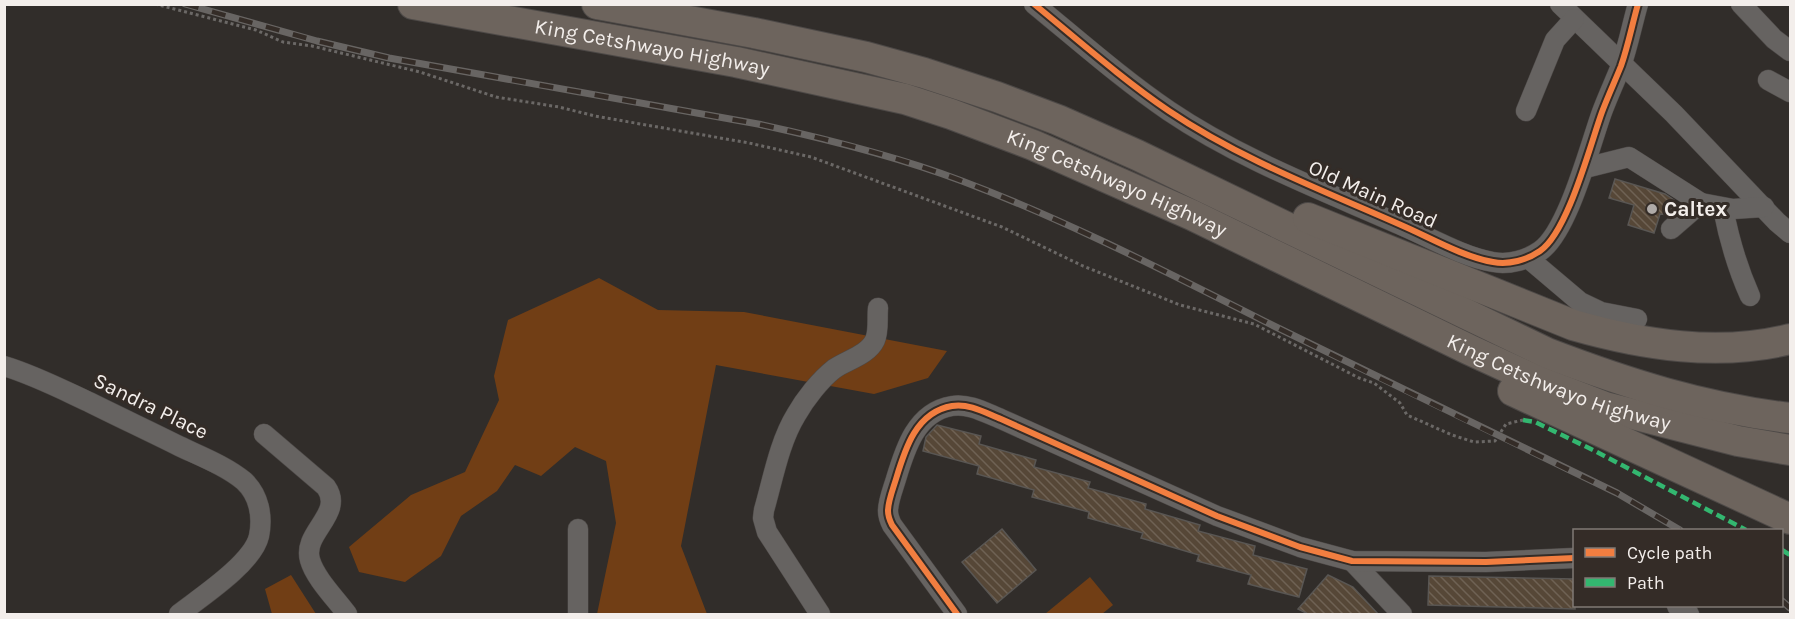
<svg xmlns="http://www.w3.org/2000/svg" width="1795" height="619" font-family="Karla,sans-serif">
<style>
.green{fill:#713e15}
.building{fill:url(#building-back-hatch);stroke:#595653;stroke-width:1.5}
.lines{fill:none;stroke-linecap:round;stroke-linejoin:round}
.minor-casing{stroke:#4d4947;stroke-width:21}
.highway-casing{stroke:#4d4947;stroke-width:32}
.path{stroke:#6b6866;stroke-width:3;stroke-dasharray:3 3;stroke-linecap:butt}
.minor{stroke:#666361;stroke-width:20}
.highway{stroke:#6d645d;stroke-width:30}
.rail-casing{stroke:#686563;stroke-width:7}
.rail{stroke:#342c27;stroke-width:4.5;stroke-dasharray:14;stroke-linecap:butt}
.quiet{stroke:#33b770;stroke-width:4.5;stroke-dasharray:9 4.5;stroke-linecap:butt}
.cycleway-casing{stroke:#342c27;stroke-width:10}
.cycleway{stroke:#f27e40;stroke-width:6}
.poi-dot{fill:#afaaa7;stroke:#342c27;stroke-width:2}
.labels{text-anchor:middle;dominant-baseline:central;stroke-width:6;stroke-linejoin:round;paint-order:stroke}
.street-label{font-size:21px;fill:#f3eeeb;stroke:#342c27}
.poi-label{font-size:21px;font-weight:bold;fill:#f3eeeb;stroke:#342c27;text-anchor:start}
</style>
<defs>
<pattern id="building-back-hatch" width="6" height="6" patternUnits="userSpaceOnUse" patternTransform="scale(1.5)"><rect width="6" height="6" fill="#564737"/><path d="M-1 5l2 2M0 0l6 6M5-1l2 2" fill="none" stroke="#6f6254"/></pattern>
</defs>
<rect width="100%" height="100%" fill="#312d2a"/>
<g class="green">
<polygon points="599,278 658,310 744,312 947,351 928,378 874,394 716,365 681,546 707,614 597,614 616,523 606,461 575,447 541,476 515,465 497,491 461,516 441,556 405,582 359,572 349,547 411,495 465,472 499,400 494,376 508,320"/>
<polygon points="291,575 316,614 272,614 265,589"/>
<polygon points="1090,577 1113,605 1102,614 1045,614"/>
</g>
<g class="building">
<polygon points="1615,179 1665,194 1674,200 1669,215 1660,214 1654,233 1628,225 1634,205 1609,198"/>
<polygon points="937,425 981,436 979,444 1036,460 1034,467 1090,482 1088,488 1146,504 1145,509 1200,525 1198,531 1255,546 1253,555 1307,569 1299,597 1248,584 1251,575 1197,561 1199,555 1141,538 1143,533 1088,518 1089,512 1032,497 1034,490 977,474 979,466 923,451 926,437"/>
<polygon points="1002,529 1036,570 997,603 962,562"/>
<polygon points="1328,575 1353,587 1379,615 1310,615 1298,609"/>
<polygon points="1429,576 1575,579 1575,609 1428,605"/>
</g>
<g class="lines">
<g class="minor-casing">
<g id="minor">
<path d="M1034,4C1078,40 1122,79 1169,111C1240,159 1322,190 1401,225C1429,237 1463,257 1493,262C1509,265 1527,260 1540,251C1568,232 1590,145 1602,112C1608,96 1615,81 1621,66C1628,46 1632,25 1638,4"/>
<polyline points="1560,4 1674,114 1777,222 1790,233"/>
<polyline points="1741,4 1774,39 1790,51"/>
<polyline points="1768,80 1790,92"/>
<polyline points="1526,111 1555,40 1574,19"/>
<polyline points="1585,168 1629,157 1701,203"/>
<path d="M1723,208C1729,239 1737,267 1750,296"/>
<polyline points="1671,229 1701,203 1733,209 1764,207"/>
<polyline points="1528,258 1580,302 1601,312 1637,319"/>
<path d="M4,366C34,375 61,389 89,402C119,417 149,431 179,446C200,456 226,466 244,481C259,495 263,516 259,536C253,563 201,597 179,614"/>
<path d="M264,434L326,487C345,514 302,532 310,560C315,578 336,599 347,614"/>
<polyline points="1352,561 1402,614"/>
<polyline points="1677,606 1689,614"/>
<polyline points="578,614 578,529"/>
<path d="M820,614L767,532L763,518L764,510C773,479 779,443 796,415C805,399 820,380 834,369C847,360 868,355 875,340C879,331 877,318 878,308"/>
<path d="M957,614L892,525C890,521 888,515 888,511C888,501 893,489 896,479C905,449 916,412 952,406C969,403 986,413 1001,419L1217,516L1300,547L1352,561L1486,562L1574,558"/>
</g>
</g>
<g class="highway-casing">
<g id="highway">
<path id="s1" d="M413,4L736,62L905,99L951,114L1033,145L1192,215L1470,350L1533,379L1605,407L1738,441L1790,450"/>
<path d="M597,4L754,33L866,57L924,73L997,97L1058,120L1137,155L1547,353C1628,384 1704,408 1790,418"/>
<path d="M1308,218L1573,325C1643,345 1719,357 1790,339"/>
<polyline points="1513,391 1790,519"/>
</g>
</g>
<polyline class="path" points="155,4 256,30 283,42 312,46 420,72 496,97 559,107 595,116 749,143 811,157 1002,227 1083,266 1180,305 1254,324 1359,378 1374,383 1400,403 1407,415 1452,435 1474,442 1495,441 1506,424 1523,420"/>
<use href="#minor" class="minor"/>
<use href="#highway" class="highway"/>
<g class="rail-casing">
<g id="rail">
<path d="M185,4L317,41L389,58L758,124C827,139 896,156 962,181C1071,222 1174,276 1278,328C1391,384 1504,439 1617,493L1680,530"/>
<polyline points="1782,601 1790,608"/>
</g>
</g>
<use href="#rail" class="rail"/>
<g class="quiet">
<polyline points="1523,420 1535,422 1593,450 1746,530"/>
<polyline points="1782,550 1790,555"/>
</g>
<g class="cycleway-casing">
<g id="cycleway">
<path d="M1034,4C1078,40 1122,79 1169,111C1240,159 1322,190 1401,225C1429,237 1463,257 1493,262C1509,265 1527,260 1540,251C1568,232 1590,145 1602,112C1608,96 1615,81 1621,66C1628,46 1632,25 1638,4"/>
<path d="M957,614L892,525C890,521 888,515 888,511C888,501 893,489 896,479C905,449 916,412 952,406C969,403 986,413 1001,419L1217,516L1300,547L1352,561L1486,562L1574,558"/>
</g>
</g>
<use href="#cycleway" class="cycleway"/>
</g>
<circle class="poi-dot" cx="1652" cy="209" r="6"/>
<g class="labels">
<g class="street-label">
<text stroke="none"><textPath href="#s1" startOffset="243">King Cetshwayo Highway</textPath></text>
<text stroke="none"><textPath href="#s1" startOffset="729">King Cetshwayo Highway</textPath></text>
<text transform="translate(1373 194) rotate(24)">Old Main Road</text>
<text stroke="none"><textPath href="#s1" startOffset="1215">King Cetshwayo Highway</textPath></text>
<text transform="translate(151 406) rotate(26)">Sandra Place</text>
</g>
<g class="poi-label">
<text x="1664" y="209">Caltex</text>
</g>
</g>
<rect width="1795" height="619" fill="none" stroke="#f3eeeb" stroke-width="12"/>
<rect x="1573" y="529" width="210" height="78" fill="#342c27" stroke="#807a75" stroke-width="1.5"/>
<rect x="1585" y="548" width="30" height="9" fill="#f27e40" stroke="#807a75" stroke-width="1.5"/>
<text x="1627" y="559" font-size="18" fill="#f3eeeb">Cycle path</text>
<rect x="1585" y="578" width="30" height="9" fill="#33b770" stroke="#807a75" stroke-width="1.5"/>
<text x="1627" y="589" font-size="18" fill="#f3eeeb">Path</text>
</svg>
